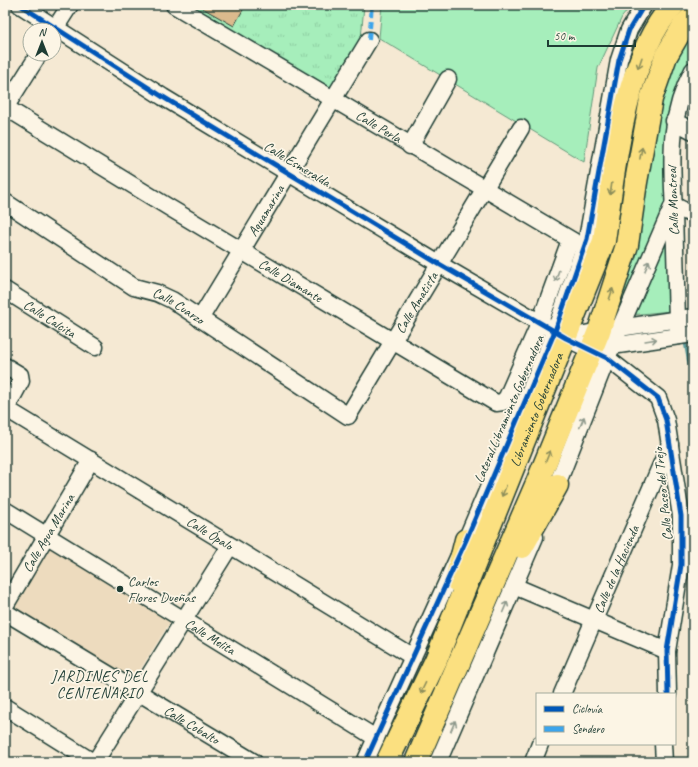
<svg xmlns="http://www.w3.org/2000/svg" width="698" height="767" font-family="Caveat,sans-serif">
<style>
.built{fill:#eddbbe}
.grass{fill:#a6eebb;stroke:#629678}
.park{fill:url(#park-tufts);stroke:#629678}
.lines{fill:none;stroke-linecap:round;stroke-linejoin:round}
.stream{stroke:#5c9999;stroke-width:3.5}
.building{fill:#dbba8d;stroke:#1f3d34}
.minor-casing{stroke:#1f3d34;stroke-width:19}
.highway-casing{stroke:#1f3d34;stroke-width:25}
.minor{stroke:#fcf5e5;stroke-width:16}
.highway{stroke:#fbe080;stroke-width:22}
.quiet{stroke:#3da4eb;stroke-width:4;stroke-dasharray:8 4;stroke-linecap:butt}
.cycleway-casing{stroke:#fcf5e5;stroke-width:8}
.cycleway{stroke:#0057b8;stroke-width:5}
.oneway{stroke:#8d8e5a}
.oneway2{stroke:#8e998c}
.poi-dot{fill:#1f3d34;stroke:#fcf5e5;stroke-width:1.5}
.labels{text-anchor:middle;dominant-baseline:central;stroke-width:3.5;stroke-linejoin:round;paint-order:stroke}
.street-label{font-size:14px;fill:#1f3d34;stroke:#fcf5e5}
.poi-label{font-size:14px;fill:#1f3d34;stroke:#fcf5e5;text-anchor:start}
.neighbourhood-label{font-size:15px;letter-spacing:1px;fill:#1f3d34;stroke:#fcf5e5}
</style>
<defs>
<pattern id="park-tufts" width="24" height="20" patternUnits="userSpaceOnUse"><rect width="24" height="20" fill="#a6eebb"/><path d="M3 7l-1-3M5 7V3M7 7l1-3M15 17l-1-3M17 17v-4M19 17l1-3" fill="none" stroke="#8ecda1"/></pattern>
</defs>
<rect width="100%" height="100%" fill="#f5e9d3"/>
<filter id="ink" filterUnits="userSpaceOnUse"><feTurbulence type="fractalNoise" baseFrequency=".025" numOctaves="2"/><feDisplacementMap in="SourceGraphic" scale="8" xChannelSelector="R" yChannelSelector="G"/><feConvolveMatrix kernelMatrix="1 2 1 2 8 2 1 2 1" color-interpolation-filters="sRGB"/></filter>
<g filter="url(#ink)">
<polygon class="built" points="49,547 170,622 132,682 11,607"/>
<g class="grass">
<polygon points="382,5 632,5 622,17 598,68 584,162 379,38"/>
<path d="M693,30V56L684,72L665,208L618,317L614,316C624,292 632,268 637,243C649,189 650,131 667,78C673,61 683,45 693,30Z"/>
<polygon points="669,232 671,311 630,315"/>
</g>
<polygon class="park" points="182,5 364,5 361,39 330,93"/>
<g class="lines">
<g class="stream">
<polyline points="685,341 693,384"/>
<polyline points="693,696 693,716"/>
</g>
</g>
<polygon class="building" points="197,5 239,5 244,8 234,26"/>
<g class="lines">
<g class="minor-casing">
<g id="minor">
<polyline points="20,5 163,97 439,264 566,338 607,358 658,398 666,420 681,516 681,565 667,651 668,694"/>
<path id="s1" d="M174,5L578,244"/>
<polyline points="54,30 70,5"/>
<path id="s2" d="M5,107L170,208L496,403L503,402L507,397L540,322L570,240"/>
<polyline points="5,108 39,54"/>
<polyline points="674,121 693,131"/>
<polyline points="410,146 448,79"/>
<path id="s3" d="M5,202L134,287L157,293L172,300L348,416L521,128"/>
<polyline points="673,205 693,215"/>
<path id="s4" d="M5,290L95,347"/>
<path id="s5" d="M200,319L369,40"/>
<path d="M679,336L677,320C676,284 675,248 674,213C672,161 667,118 693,70"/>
<polyline points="566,338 599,331 693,317"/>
<polyline points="605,347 693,334"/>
<polyline points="5,366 20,375 21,381 6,409"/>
<path id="s6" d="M5,408L413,657"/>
<polyline points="553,495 607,358 673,205"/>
<path id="s7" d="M5,510L376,738"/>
<polyline points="514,586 667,651"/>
<path id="s8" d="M5,606L91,460"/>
<path id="s9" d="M5,612L254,762"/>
<path id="s10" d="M562,694L670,444"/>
<polyline points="5,707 93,762"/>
<polyline points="663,744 664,762"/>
<polyline points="95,762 230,546"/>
<polyline points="365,762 466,540 555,331 587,239 619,60 629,30 644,5"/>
<polyline points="438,762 535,537"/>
<polyline points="533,762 540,744"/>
</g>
</g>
<g class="highway-casing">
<g id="highway">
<polyline points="522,547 557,485"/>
<polyline points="456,580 466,540"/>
<path id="s11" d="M387,762L436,660L604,241C614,170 624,59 673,5"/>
<polyline points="416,762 537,483 599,331 627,245 636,182 651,99 666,56 684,25 693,16"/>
</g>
</g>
<use href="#minor" class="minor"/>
<use href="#highway" class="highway"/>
<polyline class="quiet" points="369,40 372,5"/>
<g class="cycleway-casing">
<g id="cycleway">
<polyline points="20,5 163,97 439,264 566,338 607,358 658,398 666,420 681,516 681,565 667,651 668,694"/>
<polyline points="365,762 466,540 555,331 587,239 619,60 629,30 644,5"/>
</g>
</g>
<use href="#cycleway" class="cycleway"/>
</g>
<defs><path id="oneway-shaft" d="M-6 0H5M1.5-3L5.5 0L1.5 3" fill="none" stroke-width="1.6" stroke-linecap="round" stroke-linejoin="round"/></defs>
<g class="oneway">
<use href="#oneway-shaft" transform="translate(640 63) rotate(109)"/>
<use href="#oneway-shaft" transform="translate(641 153) rotate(-79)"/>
<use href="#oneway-shaft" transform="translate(611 189) rotate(98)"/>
<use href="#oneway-shaft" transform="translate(611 294) rotate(-72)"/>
<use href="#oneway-shaft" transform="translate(548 456) rotate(-68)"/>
<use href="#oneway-shaft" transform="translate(504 491) rotate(112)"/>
<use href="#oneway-shaft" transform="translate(423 688) rotate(116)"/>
</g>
<g class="oneway2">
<use href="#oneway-shaft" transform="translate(647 266) rotate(-67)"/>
<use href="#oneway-shaft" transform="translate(557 276) rotate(109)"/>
<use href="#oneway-shaft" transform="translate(651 340) rotate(-9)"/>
<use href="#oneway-shaft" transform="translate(582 422) rotate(-68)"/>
<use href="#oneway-shaft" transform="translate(505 607) rotate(-67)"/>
<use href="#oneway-shaft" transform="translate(453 726) rotate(-67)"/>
</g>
</g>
<circle class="poi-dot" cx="120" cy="589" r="4"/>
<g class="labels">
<g class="street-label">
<text stroke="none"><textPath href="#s1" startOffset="238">Calle Perla</textPath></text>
<text transform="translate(297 164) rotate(31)">Calle Esmeralda</text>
<text transform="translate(673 201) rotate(-92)">Calle Montreal</text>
<text stroke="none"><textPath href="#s5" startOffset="127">Aguamarina</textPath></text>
<text stroke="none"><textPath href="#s2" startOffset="334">Calle Diamante</textPath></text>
<text stroke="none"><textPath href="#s3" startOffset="538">Calle Amatista</textPath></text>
<text stroke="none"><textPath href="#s3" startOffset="203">Calle Cuarzo</textPath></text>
<text stroke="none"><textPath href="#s4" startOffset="53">Calle Calcita</textPath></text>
<text transform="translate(509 409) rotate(-67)">Lateral Libramiento Gobernadora</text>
<text stroke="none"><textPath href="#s11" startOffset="383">Libramiento Gobernadora</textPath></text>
<text transform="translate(663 494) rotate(-96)">Calle Paseo del Trejo</text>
<text stroke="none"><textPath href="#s8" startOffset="85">Calle Agua Marina</textPath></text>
<text stroke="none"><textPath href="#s6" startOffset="240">Calle Ópalo</textPath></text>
<text stroke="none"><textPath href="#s10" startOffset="136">Calle de la Hacienda</textPath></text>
<text stroke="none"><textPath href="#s7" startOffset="241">Calle Melita</textPath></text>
<text stroke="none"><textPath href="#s9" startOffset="218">Calle Cobalto</textPath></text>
</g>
<g class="poi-label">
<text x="128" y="581">Carlos<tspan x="128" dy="16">Flores Dueñas</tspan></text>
</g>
<g class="neighbourhood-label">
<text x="100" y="676">JARDINES DEL<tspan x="100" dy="17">CENTENARIO</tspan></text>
</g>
</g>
<rect width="698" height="767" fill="none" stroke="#fcf5e5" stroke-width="20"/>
<rect x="10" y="10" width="678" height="747" fill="none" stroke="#1f3d34" stroke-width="1.5" filter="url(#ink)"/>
<rect x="536" y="693" width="140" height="52" fill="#fcf5e5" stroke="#a4ab9e"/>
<rect x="544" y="706" width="20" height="6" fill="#0057b8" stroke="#a4ab9e"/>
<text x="572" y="713" font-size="12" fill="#1f3d34">Ciclovía</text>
<rect x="544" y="726" width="20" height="6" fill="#3da4eb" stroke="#a4ab9e"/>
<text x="572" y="733" font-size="12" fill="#1f3d34">Sendero</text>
<g transform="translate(42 42)"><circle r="19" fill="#fcf5e5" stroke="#a4ab9e"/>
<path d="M0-3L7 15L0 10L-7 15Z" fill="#1f3d34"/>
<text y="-6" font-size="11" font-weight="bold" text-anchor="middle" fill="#1f3d34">N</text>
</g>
<path d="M548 40v6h87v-6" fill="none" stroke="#1f3d34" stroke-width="2"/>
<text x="554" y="40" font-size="12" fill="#1f3d34" stroke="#fcf5e5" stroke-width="3" paint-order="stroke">50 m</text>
</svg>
